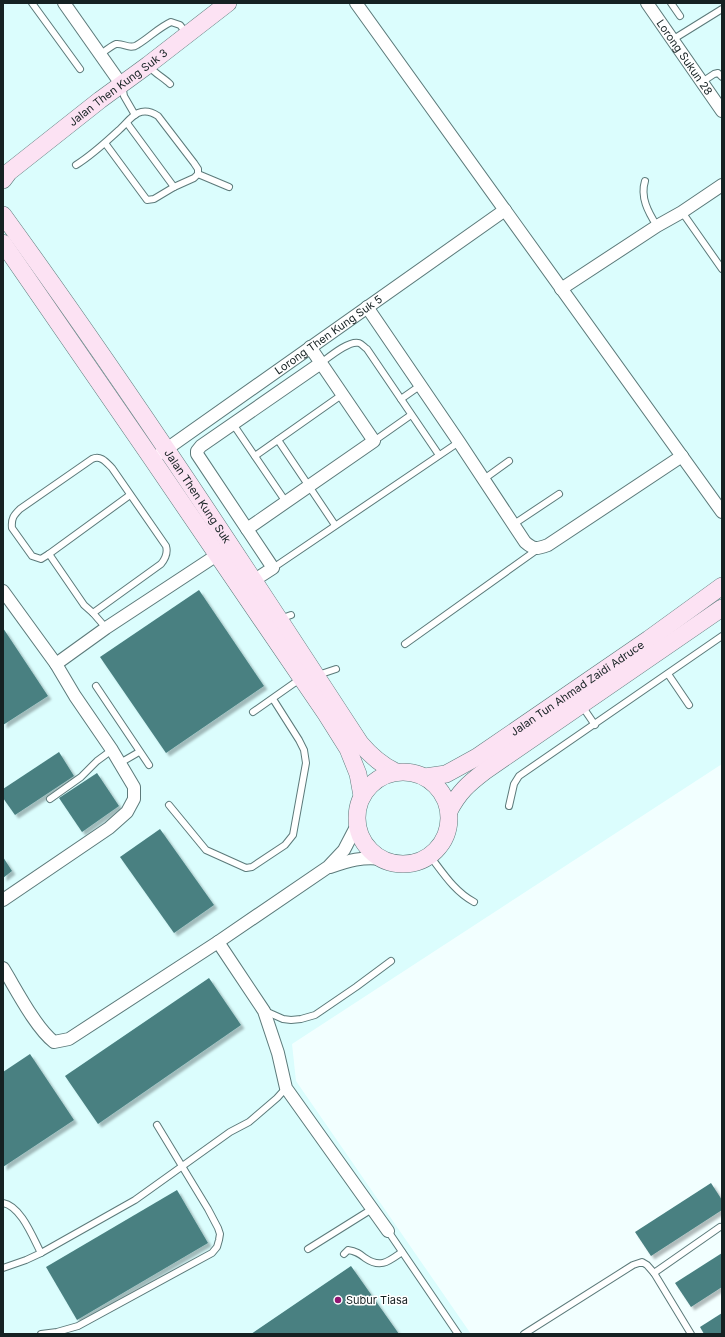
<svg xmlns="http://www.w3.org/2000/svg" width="725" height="1337" font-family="Inter,sans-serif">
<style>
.built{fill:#dbfdfd}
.building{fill:#488081;filter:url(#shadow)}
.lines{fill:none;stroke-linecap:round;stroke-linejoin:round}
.lane-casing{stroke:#5c7a7a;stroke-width:8}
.street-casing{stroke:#5c7a7a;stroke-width:14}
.secondary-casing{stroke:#5c7a7a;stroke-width:18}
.lane{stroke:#fff;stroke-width:6}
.street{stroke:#fff;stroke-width:12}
.secondary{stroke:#fce2f3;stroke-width:17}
.poi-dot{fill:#921672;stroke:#fff;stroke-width:1.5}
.labels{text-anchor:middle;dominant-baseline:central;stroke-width:3;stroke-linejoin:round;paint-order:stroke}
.street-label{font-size:11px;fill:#152122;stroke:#fff}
.poi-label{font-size:11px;fill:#152122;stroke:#fff;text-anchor:start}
</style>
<defs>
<filter id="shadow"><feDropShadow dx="3.5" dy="3.5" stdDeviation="1" flood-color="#0004"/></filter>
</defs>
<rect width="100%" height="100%" fill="#f2ffff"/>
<polygon class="built" points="3,3 722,3 722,764 292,1044 296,1081 471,1334 3,1334"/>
<g class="building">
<polygon points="199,590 264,686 166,753 100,657"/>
<polygon points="3,628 48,696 3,725"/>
<polygon points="59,752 74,776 15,815 3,798 3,789"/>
<polygon points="97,773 119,806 82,832 59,798"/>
<polygon points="160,829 214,905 174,933 120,857"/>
<polygon points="3,857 12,871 3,878"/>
<polygon points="209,978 241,1025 98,1124 65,1076"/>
<polygon points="30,1054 74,1120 3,1167 3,1072"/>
<polygon points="711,1183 722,1200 722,1210 651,1256 635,1232"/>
<polygon points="177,1190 208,1243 77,1320 46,1267"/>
<polygon points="722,1253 722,1287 691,1307 675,1283"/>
<polygon points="351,1266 399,1334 251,1334"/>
<polygon points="722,1313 722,1334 704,1334 700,1327"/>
</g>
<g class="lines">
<g class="lane-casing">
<g id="lane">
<polyline points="32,3 80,69"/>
<polyline points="671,3 680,16"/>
<polyline points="672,40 722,9"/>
<path d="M101,54C105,51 111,46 116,44C124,43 130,50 137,45C149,38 158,28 171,22L180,25L187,34"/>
<path d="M149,66C155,74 163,77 170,84"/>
<polyline points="702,82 714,74 718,73 722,77"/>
<polyline points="122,85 124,96 135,115"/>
<polyline points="127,123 174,187"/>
<path d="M76,165C92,155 105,143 119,130C125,125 131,116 138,113C145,110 152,112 158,116L194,163L198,169V174L194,178L174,187L154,199L147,200L105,143"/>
<polyline points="198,174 229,187"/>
<path d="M645,181C640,197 648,212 657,226"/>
<polyline points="682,212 722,269"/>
<path d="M321,363C329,357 349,340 359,343C362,344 364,347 367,349L439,455"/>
<polyline points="401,399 421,385"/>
<polyline points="233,424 286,502"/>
<polyline points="278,440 335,525"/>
<polyline points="374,441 411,415"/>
<polyline points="255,456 343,394"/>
<polyline points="484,479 509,461"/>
<polyline points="514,524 559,494"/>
<path d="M49,554L41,559L32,556L12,528C11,518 14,515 20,509L92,459C101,455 106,462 112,468L166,546C168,553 166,558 161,564L93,613"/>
<polyline points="273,568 459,442"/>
<polyline points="280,619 291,615"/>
<polyline points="106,628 93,613 84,605 49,554 130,495"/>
<polyline points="405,644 538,549"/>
<polyline points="668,674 689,705"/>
<polyline points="319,677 324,673 336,669"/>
<polyline points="96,686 149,765"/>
<polyline points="582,706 595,725"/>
<polyline points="253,712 300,679"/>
<polyline points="120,763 139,752"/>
<polyline points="50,799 81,777 97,761 112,750"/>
<polyline points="169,805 206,850 246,868 252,867 285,845 293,835 306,763 304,750 299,740 273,699"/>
<polyline points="509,806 514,784 519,776 722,636"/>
<path d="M430,856C443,873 455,892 474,902"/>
<polyline points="265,1011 283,1019 291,1020 301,1019 315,1015 356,987 391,961"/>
<path d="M3,1203C21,1206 33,1238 41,1253"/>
<polyline points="388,1231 458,1334"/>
<polyline points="308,1249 372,1209"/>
<path d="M344,1254L348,1250C356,1251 360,1254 365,1258C381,1269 389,1261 402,1252"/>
<polyline points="3,1268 26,1260 41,1253 135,1200 230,1132 249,1122 277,1098 286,1088"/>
<polyline points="654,1273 720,1227"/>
<polyline points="41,1334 57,1332 78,1326 212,1253 217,1247 219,1240 220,1234 218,1228 208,1209 157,1125"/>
<polyline points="524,1334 633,1265 642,1262 647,1265 654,1273 691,1334"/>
</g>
</g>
<g class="street-casing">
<g id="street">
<polyline points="64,3 121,84"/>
<polyline points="356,3 722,512"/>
<path id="s1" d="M647,3L722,111"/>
<polyline points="561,289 657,226 682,212 722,185"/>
<path d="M367,307L459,442L525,542C534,550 537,549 548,545L682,456"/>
<path id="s2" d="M161,453L505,210"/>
<polyline points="247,529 374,441 310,347"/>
<polyline points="253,581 273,568 197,454 197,451 201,446 321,363"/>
<polyline points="3,591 56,664 75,696 112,750 134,787 134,799 127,812 109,828 3,900"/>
<polyline points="56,664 106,628 217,555"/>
<path d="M330,867C348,861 363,856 382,859"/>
<polyline points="218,942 264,1011 278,1053 286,1088 388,1231"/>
<path d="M3,968C16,989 35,1027 54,1042L69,1039L218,942L328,867L344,850L357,825"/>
</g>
</g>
<g class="secondary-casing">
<g id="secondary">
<path id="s3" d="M3,180L9,172L100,100L148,65L228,3"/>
<path id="s4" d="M3,215C128,387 244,565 360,743C371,756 381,765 396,772"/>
<polyline points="3,243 152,459 326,714 348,749 358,774 362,796"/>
<circle cx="403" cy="818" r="46"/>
<path id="s5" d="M425,777L446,774L477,757L649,639L722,586"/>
<path d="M449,811C459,792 468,784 485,771L722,608"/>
</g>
</g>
<use href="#lane" class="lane"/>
<use href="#street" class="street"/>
<use href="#secondary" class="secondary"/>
</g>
<circle class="poi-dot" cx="338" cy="1300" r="4"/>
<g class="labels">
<g class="street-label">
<text stroke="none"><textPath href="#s1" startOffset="66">Lorong Sukun 28</textPath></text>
<text stroke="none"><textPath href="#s3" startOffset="148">Jalan Then Kung Suk 3</textPath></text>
<text stroke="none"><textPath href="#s2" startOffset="205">Lorong Then Kung Suk 5</textPath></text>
<text stroke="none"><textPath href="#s4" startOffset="342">Jalan Then Kung Suk</textPath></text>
<text stroke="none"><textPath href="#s5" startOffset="178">Jalan Tun Ahmad Zaidi Adruce</textPath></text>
</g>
<g class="poi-label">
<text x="346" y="1300">Subur Tiasa</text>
</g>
</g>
<rect width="725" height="1337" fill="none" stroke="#152122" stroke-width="8"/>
</svg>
